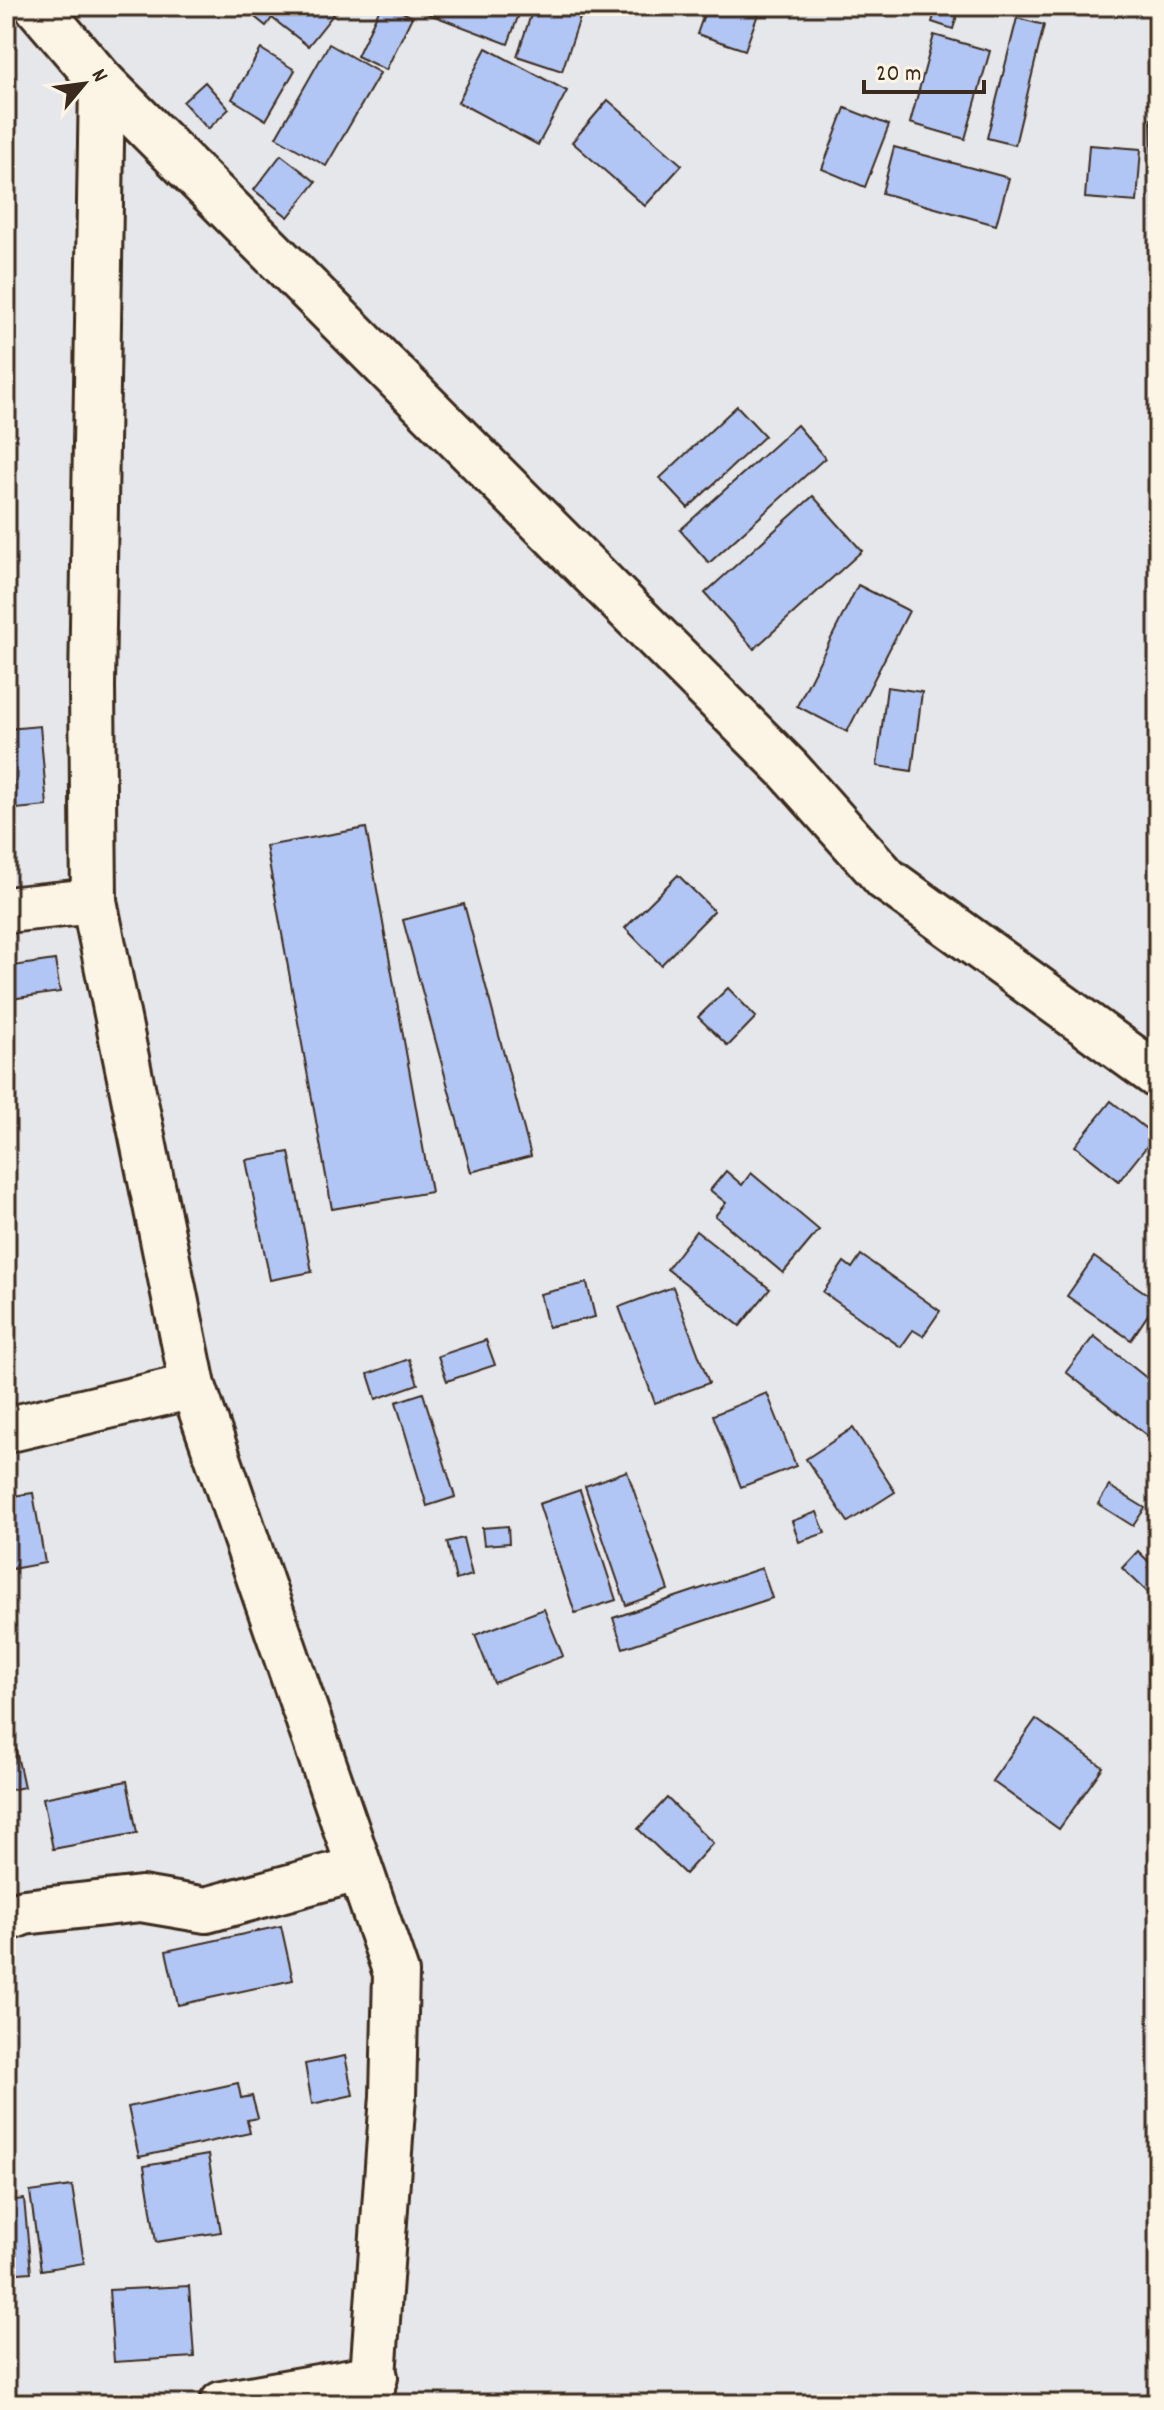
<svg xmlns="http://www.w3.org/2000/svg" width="1164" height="2410" font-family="Dekko,sans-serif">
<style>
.building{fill:#b2c6f5;stroke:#3b2a1e;stroke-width:2}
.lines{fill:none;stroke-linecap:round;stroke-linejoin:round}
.street-casing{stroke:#3b2a1e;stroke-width:50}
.street{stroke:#fcf5e5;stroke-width:44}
</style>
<rect width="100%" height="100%" fill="#e6e7ea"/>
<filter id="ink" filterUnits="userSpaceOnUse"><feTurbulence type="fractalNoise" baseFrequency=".0125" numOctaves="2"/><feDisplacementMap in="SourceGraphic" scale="16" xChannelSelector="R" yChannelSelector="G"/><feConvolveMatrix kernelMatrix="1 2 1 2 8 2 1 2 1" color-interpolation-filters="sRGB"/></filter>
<g filter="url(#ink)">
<g class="building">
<polygon points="241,6 340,6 308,46 272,18 266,26"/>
<polygon points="381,6 391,6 412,17 386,70 357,56"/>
<polygon points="408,6 522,6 508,44"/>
<polygon points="534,6 584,6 562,71 517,56"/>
<polygon points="707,6 761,6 745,50 697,34"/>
<polygon points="937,6 960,6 953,29 932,22"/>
<polygon points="1017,18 1044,25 1015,145 987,138"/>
<polygon points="934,35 990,51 965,139 910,123"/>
<polygon points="329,44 380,73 326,166 276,137"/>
<polygon points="486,48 567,91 538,145 458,102"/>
<polygon points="261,49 295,70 266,120 232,99"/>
<polygon points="205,82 229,109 208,129 183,102"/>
<polygon points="608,100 682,165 645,206 572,142"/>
<polygon points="845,108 889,125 865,187 822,169"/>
<polygon points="1151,119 1158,119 1158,169 1152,169"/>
<polygon points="1089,145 1141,149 1137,202 1085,198"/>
<polygon points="894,147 1009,178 996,225 882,193"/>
<polygon points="281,155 316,182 288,217 254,190"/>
<polygon points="1153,171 1158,171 1158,209 1154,209"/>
<polygon points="737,406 765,436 688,508 660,478"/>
<polygon points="797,425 825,458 709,563 680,530"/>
<polygon points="813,496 862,551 754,649 705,593"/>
<polygon points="858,585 909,611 847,732 797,706"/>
<polygon points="887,687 922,692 912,771 877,766"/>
<polygon points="40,726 47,806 16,809 8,729"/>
<polygon points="7,741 11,805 6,806 6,741"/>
<polygon points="366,828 431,1192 332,1209 266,846"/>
<polygon points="678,875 714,911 661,965 625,928"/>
<polygon points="464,904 531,1156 471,1172 403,920"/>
<polygon points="55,960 60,992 10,999 6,967"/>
<polygon points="728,988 756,1017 728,1046 698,1017"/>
<polygon points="1111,1101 1155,1136 1119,1181 1075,1146"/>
<polygon points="289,1152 312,1272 270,1280 246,1160"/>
<polygon points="726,1171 742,1185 751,1173 819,1230 783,1273 715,1216 726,1203 710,1190"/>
<polygon points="696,1231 770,1289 740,1326 667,1269"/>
<polygon points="861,1255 940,1311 923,1336 913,1330 901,1347 823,1292 844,1262 852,1268"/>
<polygon points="1094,1257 1157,1301 1131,1340 1067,1296"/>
<polygon points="587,1283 595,1317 548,1327 540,1294"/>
<polygon points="673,1287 709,1383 655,1403 619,1307"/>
<polygon points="1094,1336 1158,1387 1158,1444 1066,1372"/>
<polygon points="486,1340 495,1365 447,1381 438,1356"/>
<polygon points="409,1359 418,1384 376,1399 368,1374"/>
<polygon points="423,1393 455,1497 427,1506 396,1402"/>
<polygon points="767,1393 796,1466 741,1487 713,1415"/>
<polygon points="853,1428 895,1492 848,1522 806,1459"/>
<polygon points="627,1471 668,1590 626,1605 585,1486"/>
<polygon points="1109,1486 1145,1508 1133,1526 1098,1504"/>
<polygon points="580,1490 616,1600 575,1613 539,1504"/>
<polygon points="33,1493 45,1563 6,1570 6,1497"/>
<polygon points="817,1512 825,1533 799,1542 792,1521"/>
<polygon points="508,1526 509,1543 484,1545 482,1528"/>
<polygon points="463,1538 472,1575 456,1580 447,1542"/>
<polygon points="1138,1551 1158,1571 1158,1602 1122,1568"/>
<polygon points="762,1568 772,1598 623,1648 613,1618"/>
<polygon points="544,1609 563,1656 494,1683 475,1635"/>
<polygon points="6,1705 24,1787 6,1791"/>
<polygon points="1036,1719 1103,1767 1059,1829 992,1781"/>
<polygon points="127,1781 137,1833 53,1849 43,1798"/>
<polygon points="667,1798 713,1843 685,1874 638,1829"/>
<polygon points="281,1926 293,1980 178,2005 166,1951"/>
<polygon points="345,2056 353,2095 312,2104 305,2064"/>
<polygon points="238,2083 241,2098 252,2096 258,2118 247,2120 250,2133 139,2157 128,2107"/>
<polygon points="208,2155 221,2232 156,2242 144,2166"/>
<polygon points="72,2186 84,2263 41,2270 30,2192"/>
<polygon points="24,2199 31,2272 6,2274 6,2201"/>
<polygon points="189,2286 194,2357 114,2362 109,2290"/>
</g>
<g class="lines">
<g class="street-casing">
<g id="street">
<polyline points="37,6 102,82 788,769 886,879 1158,1076"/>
<polyline points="102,82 92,686 94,901 193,1386 396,1973 393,2096 371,2404"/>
<polyline points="6,910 94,901"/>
<polyline points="6,1430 193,1386"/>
<polyline points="6,1919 24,1912 141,1899 206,1910 357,1869"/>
<polyline points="222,2404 375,2377"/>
</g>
</g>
<use href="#street" class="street"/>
</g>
</g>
<rect width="1164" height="2410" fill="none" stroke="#fcf5e5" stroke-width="32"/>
<rect x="16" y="16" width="1132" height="2378" fill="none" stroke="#3b2a1e" stroke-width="3" filter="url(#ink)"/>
<g transform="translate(84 84) rotate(61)" stroke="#fcf5e5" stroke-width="6" paint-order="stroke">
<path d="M0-6L14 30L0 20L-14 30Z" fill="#3b2a1e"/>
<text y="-12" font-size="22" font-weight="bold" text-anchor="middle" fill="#3b2a1e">N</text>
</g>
<path d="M864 80v12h120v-12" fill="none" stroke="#3b2a1e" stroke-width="4"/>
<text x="876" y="80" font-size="24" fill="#3b2a1e" stroke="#fcf5e5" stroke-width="6" paint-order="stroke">20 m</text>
</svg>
